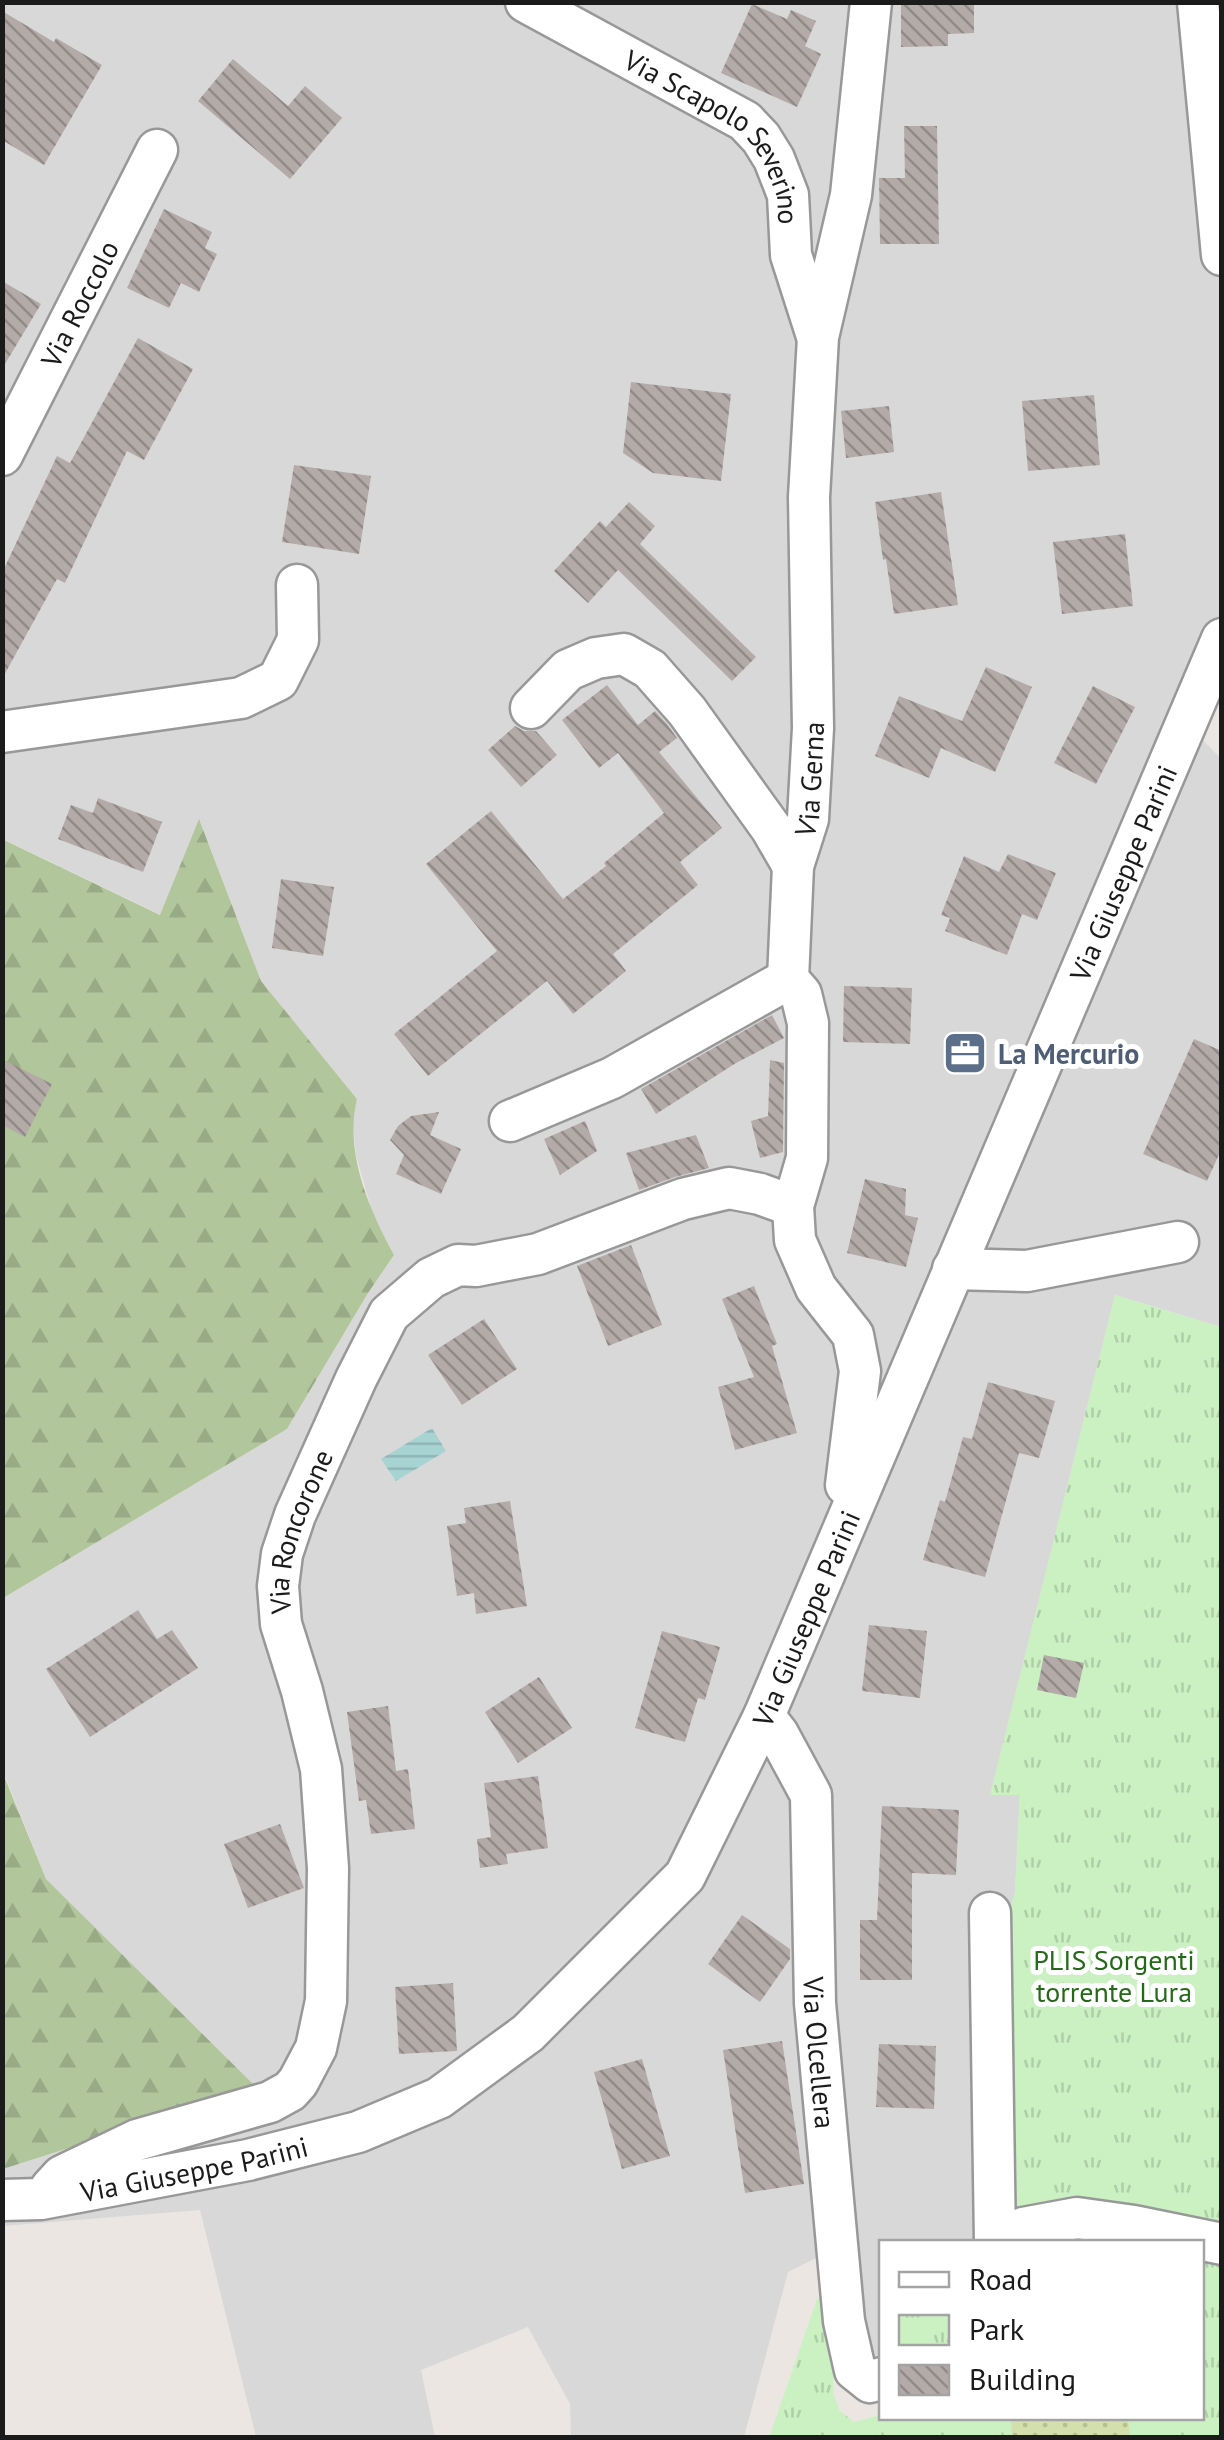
<svg xmlns="http://www.w3.org/2000/svg" width="1224" height="2440" font-family="'PT Sans',sans-serif">
<style>
.residential{fill:#d9d8d8}
.forest{fill:url(#forest-firs)}
.park{fill:url(#park-tufts)}
.garden{fill:url(#garden-dots)}
.water{fill:url(#water-rules)}
.building{fill:url(#building-back-hatch)}
.lines{fill:none;stroke-linecap:round;stroke-linejoin:round}
.minor-casing{stroke:#989898;stroke-width:45}
.minor{stroke:#fff;stroke-width:40}
.labels{text-anchor:middle;dominant-baseline:central;stroke-width:10;stroke-linejoin:round;paint-order:stroke}
.street-label{font-size:28px;fill:#1b1b1b;stroke:#fff}
.service-label{font-size:28px;font-weight:bold;fill:#4e5e75;stroke:#fff;text-anchor:start}
.park-label{font-size:28px;fill:#256a18;stroke:#fff}
</style>
<defs>
<pattern id="forest-firs" width="22" height="20" patternUnits="userSpaceOnUse" patternTransform="scale(2.5)"><rect width="22" height="20" fill="#b2c69c"/><path d="M5 1l3.5 6h-7zM16 11l3.5 6h-7z" fill="#98aa86"/></pattern>
<pattern id="park-tufts" width="24" height="20" patternUnits="userSpaceOnUse" patternTransform="scale(2.5)"><rect width="24" height="20" fill="#cbf1c3"/><path d="M3 7l-1-3M5 7V3M7 7l1-3M15 17l-1-3M17 17v-4M19 17l1-3" fill="none" stroke="#aecea7"/></pattern>
<pattern id="garden-dots" width="8" height="8" patternUnits="userSpaceOnUse" patternTransform="scale(2.5)"><rect width="8" height="8" fill="#d3e0ad"/><path d="M2 2h.1M6 6h.1" fill="none" stroke="#b5c094" stroke-width="1.8" stroke-linecap="round"/></pattern>
<pattern id="water-rules" width="6" height="5" patternUnits="userSpaceOnUse" patternTransform="scale(2.5)"><rect width="6" height="5" fill="#a7d4d3"/><path d="M0 2.5h6" fill="none" stroke="#8fb5b5"/></pattern>
<pattern id="building-back-hatch" width="6" height="6" patternUnits="userSpaceOnUse" patternTransform="scale(2.5)"><rect width="6" height="6" fill="#b4aba8"/><path d="M-1 5l2 2M0 0l6 6M5-1l2 2" fill="none" stroke="#928a88"/></pattern>
</defs>
<rect width="100%" height="100%" fill="#ebe6e2"/>
<polygon class="residential" points="3,3 1221,3 1222,695 1202,739 1222,760 1221,1327 1115,1295 991,1795 1020,1794 1015,1893 1004,1929 996,2242 882,2242 881,2358 871,2359 856,2238 788,2272 744,2437 571,2437 570,2404 528,2327 421,2370 435,2437 256,2437 200,2210 3,2226 3,2169 256,2088 46,1879 3,1771 2,1598 287,1429 368,1293 394,1255 373,1215 356,1155 352,1119 357,1099 261,981 200,821 161,915 3,839"/>
<g class="forest">
<path d="M199,819L261,981L357,1099C344,1152 369,1209 394,1255L368,1293L287,1429L3,1598L2,839L160,915Z"/>
<polygon points="2,1771 46,1879 257,2088 3,2169"/>
</g>
<polygon class="park" points="1115,1295 1221,1327 1221,2437 769,2438 817,2299 834,2300 833,2393 840,2411 854,2422 876,2416 881,2411 882,2418 1202,2418 1202,2242 996,2242 1004,1929 1015,1893 1020,1795 990,1795"/>
<polygon class="garden" points="1011,2418 1128,2418 1130,2437 1012,2437"/>
<polygon class="water" points="432,1428 446,1451 396,1481 381,1459"/>
<g class="building">
<polygon points="901,2 974,2 974,33 948,34 948,46 901,47"/>
<polygon points="752,4 787,19 791,10 816,21 805,46 821,54 797,107 721,73"/>
<polygon points="2,11 54,42 56,38 102,65 44,165 2,140"/>
<polygon points="233,59 288,106 305,86 342,118 290,179 198,101"/>
<polygon points="904,126 937,126 939,244 880,244 879,178 905,178"/>
<polygon points="164,209 212,232 205,248 217,254 199,292 181,283 169,308 127,288"/>
<polygon points="2,281 41,304 2,369"/>
<polygon points="138,338 193,369 144,460 127,451 65,583 57,579 2,679 2,573 57,456 70,463"/>
<polygon points="631,382 731,394 721,481 653,473 623,453"/>
<polygon points="1094,395 1100,465 1028,471 1022,401"/>
<polygon points="889,406 894,452 846,458 841,411"/>
<polygon points="294,465 371,476 359,554 282,542"/>
<polygon points="941,492 958,605 894,614 886,559 883,560 875,502"/>
<polygon points="629,502 655,526 640,544 756,657 732,681 618,570 588,603 554,571 600,521 606,527"/>
<polygon points="1125,534 1133,606 1062,614 1053,542"/>
<polygon points="986,667 1032,687 995,772 941,748 929,778 875,756 899,696 962,721"/>
<polygon points="607,685 638,725 655,711 667,724 677,738 659,752 722,828 680,862 698,885 613,954 626,971 573,1014 547,981 428,1076 394,1034 497,951 426,864 491,811 563,899 606,866 604,863 664,813 618,753 599,768 562,720"/>
<polygon points="1093,686 1135,707 1096,784 1054,763"/>
<polygon points="515,726 524,731 536,731 557,755 521,787 488,750"/>
<polygon points="98,798 162,822 143,872 58,839 71,805 93,813"/>
<polygon points="1008,854 1056,873 1037,920 1022,914 1007,955 945,931 950,918 941,915 964,856 999,872"/>
<polygon points="281,879 334,887 323,956 272,948"/>
<polygon points="844,986 912,988 910,1044 843,1042"/>
<polygon points="772,1015 784,1038 736,1063 656,1114 641,1089"/>
<polygon points="1194,1039 1222,1051 1222,1148 1207,1181 1143,1154"/>
<polygon points="2,1059 52,1084 25,1137 2,1125"/>
<polygon points="770,1060 784,1063 783,1152 760,1158 751,1121 768,1116"/>
<polygon points="439,1112 430,1135 461,1149 441,1194 396,1174 404,1155 390,1140 398,1126 411,1116"/>
<polygon points="585,1121 597,1151 560,1175 544,1139"/>
<polygon points="696,1135 709,1168 675,1177 639,1190 626,1153"/>
<polygon points="865,1179 906,1189 905,1215 918,1218 906,1267 847,1253"/>
<polygon points="631,1245 662,1325 608,1346 577,1266"/>
<polygon points="754,1286 777,1344 772,1346 797,1433 735,1450 718,1387 754,1377 722,1299"/>
<polygon points="484,1319 517,1369 462,1405 428,1355"/>
<polygon points="988,1382 1055,1401 1039,1458 1019,1453 985,1577 923,1560 940,1500 945,1502 963,1437 972,1439"/>
<polygon points="510,1501 527,1606 476,1614 474,1593 457,1596 447,1526 466,1523 464,1508"/>
<polygon points="138,1610 157,1639 172,1630 198,1668 90,1737 46,1669"/>
<polygon points="869,1625 927,1631 920,1698 862,1691"/>
<polygon points="662,1631 720,1647 705,1700 698,1698 685,1742 635,1728"/>
<polygon points="1044,1655 1084,1663 1076,1698 1037,1690"/>
<polygon points="539,1677 572,1728 518,1763 485,1712"/>
<polygon points="388,1706 396,1771 408,1769 415,1829 371,1834 366,1800 359,1801 347,1712"/>
<polygon points="538,1776 548,1848 506,1854 508,1864 480,1868 477,1839 491,1837 484,1783"/>
<polygon points="882,1806 959,1810 956,1875 912,1873 912,1980 860,1980 860,1920 877,1920"/>
<polygon points="280,1824 304,1888 248,1908 224,1844"/>
<polygon points="742,1915 790,1949 790,1959 760,2002 708,1964"/>
<polygon points="453,1983 457,2051 399,2054 395,1987"/>
<polygon points="782,2041 804,2184 745,2193 723,2050"/>
<polygon points="879,2044 936,2046 934,2109 876,2107"/>
<polygon points="642,2059 670,2156 622,2169 594,2072"/>
</g>
<g class="lines">
<g class="minor-casing">
<g id="minor">
<path id="s1" d="M526,2L745,121L761,138L774,159L788,195L791,255L817,336"/>
<polyline points="1198,2 1222,255"/>
<path id="s2" d="M2,455L157,150"/>
<polyline points="531,708 568,670 596,658 624,654 650,669 687,711 771,828 793,866"/>
<polyline points="2,732 241,698 278,680 298,640 297,585"/>
<polyline points="510,1121 612,1078 788,979"/>
<polyline points="953,1269 1027,1271 1178,1242"/>
<path id="s3" d="M846,1485L860,1371L853,1335L816,1288L795,1240L793,1206L807,1158L808,1023L801,994L788,979L793,866L808,819L813,728L809,497L818,337L851,195L871,2"/>
<path id="s4" d="M764,1716L778,1734L811,1795L815,2003L844,2321L855,2370L870,2382L882,2378"/>
<polyline points="990,1913 995,2242"/>
<path id="s5" d="M51,2188L62,2176L137,2140L270,2102L290,2091L298,2082L316,2048L326,2001L328,1868L321,1769L302,1691L281,1624L278,1586L282,1554L295,1515L356,1379L389,1314L431,1278L458,1265L476,1266L538,1254L683,1199L729,1188L760,1194L793,1206"/>
<path id="s6" d="M2,2200L41,2199L248,2160L358,2132L439,2098L528,2033L685,1876L764,1716L1222,639"/>
<polyline points="995,2242 1023,2228 1077,2218 1134,2226 1222,2244"/>
</g>
</g>
<use href="#minor" class="minor"/>
</g>
<defs>
<g id="office-square" transform="scale(2.25)"><rect x="-9" y="-9" width="18" height="18" rx="4" fill="#5c6f8a" stroke="#fff"/><path d="M-6-3h4V-5.5h4V-3h4V5H-6ZM-1-4.5V-3h2v-1.5ZM-6 0V1H6V0Z" fill="#fff"/></g>
</defs>
<g fill-rule="evenodd">
<use href="#office-square" x="965" y="1053"/>
</g>
<g class="labels">
<g class="street-label">
<text stroke="none"><textPath href="#s1" startOffset="240">Via Scapolo Severino</textPath></text>
<text stroke="none"><textPath href="#s2" startOffset="170">Via Roccolo</textPath></text>
<text stroke="none"><textPath href="#s3" startOffset="735">Via Gerna</textPath></text>
<text stroke="none"><textPath href="#s6" startOffset="1878">Via Giuseppe Parini</textPath></text>
<text stroke="none"><textPath href="#s5" startOffset="838">Via Roncorone</textPath></text>
<text stroke="none"><textPath href="#s6" startOffset="1068">Via Giuseppe Parini</textPath></text>
<text stroke="none"><textPath href="#s4" startOffset="350">Via Olcellera</textPath></text>
<text stroke="none"><textPath href="#s6" startOffset="195">Via Giuseppe Parini</textPath></text>
</g>
<g class="service-label">
<text x="998" y="1053">La Mercurio</text>
</g>
<g class="park-label">
<text x="1114" y="1959">PLIS Sorgenti<tspan x="1114" dy="32">torrente Lura</tspan></text>
</g>
</g>
<rect width="1224" height="2440" fill="none" stroke="#1b1b1b" stroke-width="10"/>
<rect x="879" y="2240" width="325" height="180" fill="#ffffff" stroke="#a4a4a4" stroke-width="2.5"/>
<rect x="899" y="2272" width="50" height="15" fill="#ffffff" stroke="#a4a4a4" stroke-width="2.5"/>
<text x="969" y="2290" font-size="30" fill="#1b1b1b">Road</text>
<rect x="899" y="2315" width="50" height="30" fill="url(#park-tufts)" stroke="#a4a4a4" stroke-width="2.5"/>
<text x="969" y="2340" font-size="30" fill="#1b1b1b">Park</text>
<rect x="899" y="2365" width="50" height="30" fill="url(#building-back-hatch)" stroke="#a4a4a4" stroke-width="2.5"/>
<text x="969" y="2390" font-size="30" fill="#1b1b1b">Building</text>
</svg>
